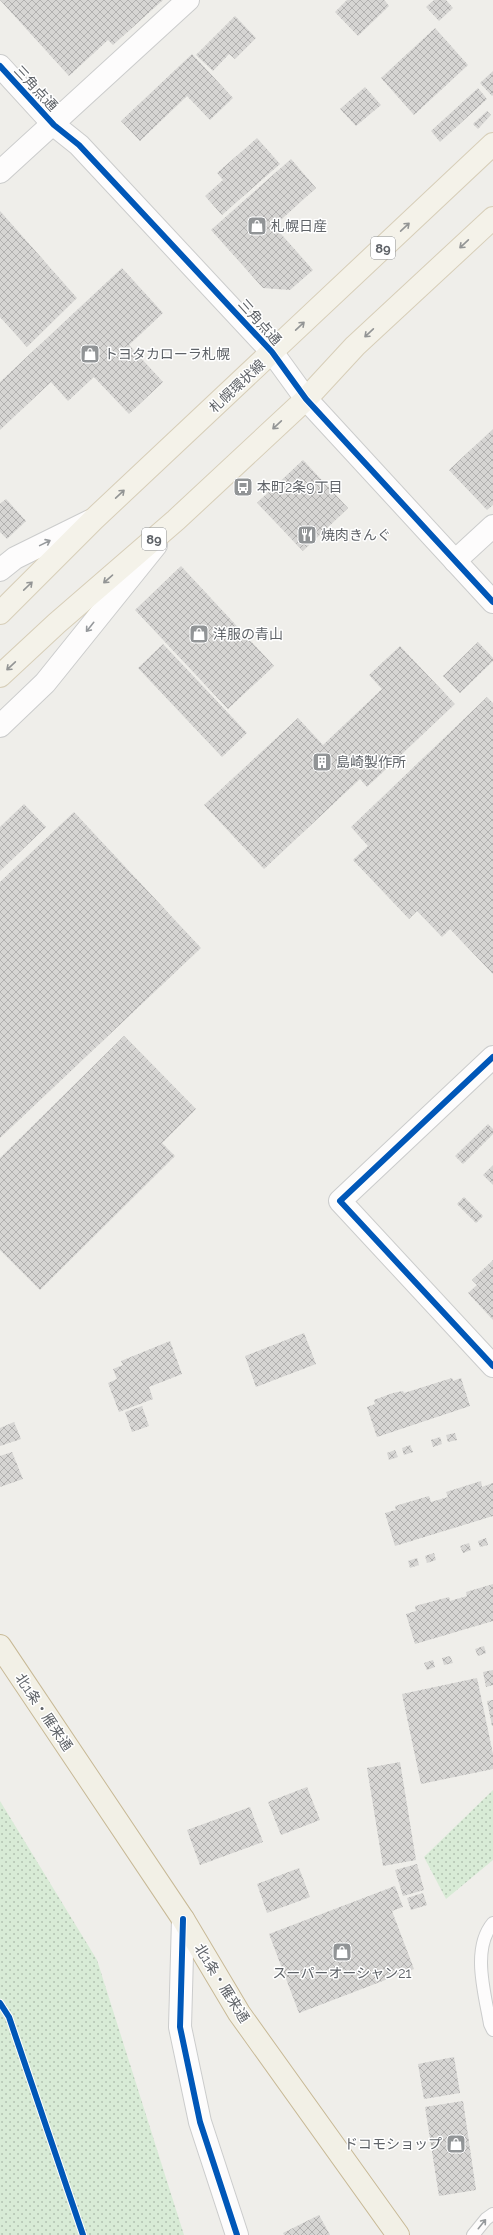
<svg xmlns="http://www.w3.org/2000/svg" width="493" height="2235" font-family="Raleway,'Noto Sans JP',sans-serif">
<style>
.park{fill:url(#park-dots)}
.building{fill:url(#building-cross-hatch)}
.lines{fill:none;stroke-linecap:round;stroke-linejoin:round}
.service-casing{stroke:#cbcccc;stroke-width:14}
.minor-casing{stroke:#cbcccc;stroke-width:24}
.tertiary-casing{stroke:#cbcccc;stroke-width:24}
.primary-casing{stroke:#d7ceb8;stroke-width:24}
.trunk-casing{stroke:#c8b996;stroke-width:24}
.service{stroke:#fdfcfc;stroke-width:12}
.minor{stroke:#fdfcfc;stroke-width:22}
.tertiary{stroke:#fdfcfc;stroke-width:22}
.primary{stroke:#f4f2e9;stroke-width:22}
.trunk{stroke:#f2f0e6;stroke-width:22}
.cycleway-casing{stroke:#fff;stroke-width:8}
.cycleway{stroke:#0057b8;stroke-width:6}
.oneway{stroke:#939595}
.oneway2{stroke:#96999c}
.labels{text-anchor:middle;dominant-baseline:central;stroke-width:3;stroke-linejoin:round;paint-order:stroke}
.shield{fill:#fff;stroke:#8f9295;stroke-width:1}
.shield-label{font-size:13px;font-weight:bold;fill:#5f6368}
.street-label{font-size:14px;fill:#5f6368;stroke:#fff}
.poi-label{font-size:14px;fill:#5f6368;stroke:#fff;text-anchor:start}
</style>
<defs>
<pattern id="park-dots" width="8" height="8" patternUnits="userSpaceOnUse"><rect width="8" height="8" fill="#d8ebd6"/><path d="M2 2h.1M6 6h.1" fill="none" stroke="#b2c2b1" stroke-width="1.8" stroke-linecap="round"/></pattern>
<pattern id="building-cross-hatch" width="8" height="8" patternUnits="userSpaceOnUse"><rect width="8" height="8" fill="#d6d5d3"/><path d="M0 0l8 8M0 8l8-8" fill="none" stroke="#b1b0af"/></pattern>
</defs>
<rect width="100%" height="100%" fill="#efeeea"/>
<g class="park">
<polygon points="493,1790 493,1860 446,1899 424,1857"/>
<polygon points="0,1801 97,1960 184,2235 0,2235"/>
</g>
<g class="building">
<polygon points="0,0 163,0 113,45 108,40 69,76"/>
<polygon points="347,0 384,0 389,6 358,36 335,12"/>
<polygon points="434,0 446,0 453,8 439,21 426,7"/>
<polygon points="235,16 256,38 235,59 229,54 213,71 196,55"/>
<polygon points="435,28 468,65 414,115 381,78"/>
<polygon points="192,54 233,98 210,120 187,96 140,141 121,121"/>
<polygon points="493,71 493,95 492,96 480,83"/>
<polygon points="365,87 381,105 356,126 340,109"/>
<polygon points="478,88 487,99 440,142 431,131"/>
<polygon points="487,111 491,115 478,129 473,124"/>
<polygon points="257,138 280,164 222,215 205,196 223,180 217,173"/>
<polygon points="291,159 316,188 274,226 313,270 290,290 263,288 211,230"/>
<polygon points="0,211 77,298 27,347 0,317"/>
<polygon points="122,268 163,313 129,345 163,382 129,414 94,377 68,401 51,382 0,430 0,382"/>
<polygon points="493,429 493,505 487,510 449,470"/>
<polygon points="303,460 348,508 303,551 257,503"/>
<polygon points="6,499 26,521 7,539 0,532 0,504"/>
<polygon points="181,566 274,666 228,709 135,610"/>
<polygon points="478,642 493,658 493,661 460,693 443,676"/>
<polygon points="163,644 247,733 222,757 138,668"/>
<polygon points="400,646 455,704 367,787 360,779 264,869 204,805 298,718 323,745 382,689 369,675"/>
<polygon points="487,697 493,703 493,974 450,929 442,937 417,911 409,919 353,860 368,846 351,827"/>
<polygon points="24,804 46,827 0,871 0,827"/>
<polygon points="74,812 201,948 0,1138 0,882"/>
<polygon points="124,1036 196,1109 162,1143 175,1156 40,1290 0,1250 0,1158"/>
<polygon points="488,1124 493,1129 493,1134 463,1164 455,1156"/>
<polygon points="493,1165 493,1185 483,1175"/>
<polygon points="464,1197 483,1216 476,1223 457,1204"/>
<polygon points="493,1260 493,1320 468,1293 477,1285 472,1280"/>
<polygon points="304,1333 316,1364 256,1387 245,1356"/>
<polygon points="170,1341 182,1374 149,1387 153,1399 119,1412 108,1383 117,1379 113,1369 123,1365 121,1361"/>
<polygon points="452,1378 453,1381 461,1378 470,1406 377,1437 367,1407 375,1404 374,1400 393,1393 403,1391 404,1393"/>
<polygon points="142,1406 149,1426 132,1432 125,1412"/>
<polygon points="14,1422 21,1439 0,1446 0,1428"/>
<polygon points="455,1433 457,1440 448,1442 446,1435"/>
<polygon points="440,1437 442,1444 433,1447 431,1440"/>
<polygon points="410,1445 413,1452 404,1455 402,1448"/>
<polygon points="395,1450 398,1457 389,1460 387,1453"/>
<polygon points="12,1452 23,1479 0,1487 0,1456"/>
<polygon points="481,1481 482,1487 493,1483 493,1516 395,1546 385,1513 396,1510 395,1506 429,1496 431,1502 448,1497 446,1492"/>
<polygon points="486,1538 488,1545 480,1547 478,1541"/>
<polygon points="469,1543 471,1550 463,1553 460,1546"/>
<polygon points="434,1553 436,1560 427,1563 425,1556"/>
<polygon points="417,1558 419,1565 410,1568 408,1561"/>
<polygon points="493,1584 493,1621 415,1644 406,1614 416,1611 415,1606 449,1597 450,1601 467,1596 466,1592"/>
<polygon points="484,1646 486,1653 478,1656 475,1649"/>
<polygon points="450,1656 453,1663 444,1665 442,1658"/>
<polygon points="433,1660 435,1667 427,1670 424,1663"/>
<polygon points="493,1670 493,1685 486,1687 483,1672"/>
<polygon points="477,1678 493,1754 493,1769 421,1784 402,1694"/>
<polygon points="493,1700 493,1726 492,1726 487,1701"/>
<polygon points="400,1762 416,1860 383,1866 367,1768"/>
<polygon points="307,1787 320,1820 281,1835 268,1802"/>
<polygon points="250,1807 263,1842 200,1865 187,1830"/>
<polygon points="417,1864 424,1890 403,1896 395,1870"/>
<polygon points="299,1868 310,1897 267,1913 257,1884"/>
<polygon points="395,1886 403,1907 392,1911 414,1969 299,2013 269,1934"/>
<polygon points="423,1893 427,1905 411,1910 407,1898"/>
<polygon points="454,2057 460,2093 424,2099 418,2064"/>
<polygon points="463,2101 476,2190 439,2196 425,2107"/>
<polygon points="319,2215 330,2235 284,2235 283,2233"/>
</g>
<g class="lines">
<g class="service-casing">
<g id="service">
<path d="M493,1923C471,1949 485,1994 490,2024L493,2030"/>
<polyline points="473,2235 486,2219 493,2214"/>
</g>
</g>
<g class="minor-casing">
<g id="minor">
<polyline points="0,172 188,0"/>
<polyline points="455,561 493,526"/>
<polyline points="0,570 15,558 90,521"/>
<polyline points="0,726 45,683 156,545"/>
<polyline points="493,1057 340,1201 493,1366"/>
</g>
</g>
<g class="tertiary-casing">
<g id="tertiary">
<polyline points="0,66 54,125 79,145 272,352 306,399 493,602"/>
<polyline points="183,1919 180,2027 200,2122 237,2235"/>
</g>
</g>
<g class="primary-casing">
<g id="primary">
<polyline points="0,613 94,519 493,144"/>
<polyline points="0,676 57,623 176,520 306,399 355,346 493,218"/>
</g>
</g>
<g class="trunk-casing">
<polyline id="trunk" points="0,1646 183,1919 239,2013 398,2235"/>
</g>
<use href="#service" class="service"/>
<use href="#minor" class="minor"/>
<use href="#tertiary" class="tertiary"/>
<use href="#primary" class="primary"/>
<use href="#trunk" class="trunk"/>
<g class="cycleway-casing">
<g id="cycleway">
<polyline points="0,66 54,125 79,145 272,352 306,399 493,602"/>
<polyline points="493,1057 340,1201 493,1366"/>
<polyline points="183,1919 180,2027 200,2122 237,2235"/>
<polyline points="0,2003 9,2017 83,2235"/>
</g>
</g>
<use href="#cycleway" class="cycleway"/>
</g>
<defs><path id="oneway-shaft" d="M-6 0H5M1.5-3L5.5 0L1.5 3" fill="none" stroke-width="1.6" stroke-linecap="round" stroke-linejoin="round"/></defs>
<g class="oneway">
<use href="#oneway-shaft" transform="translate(405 227) rotate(-43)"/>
<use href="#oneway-shaft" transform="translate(464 244) rotate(137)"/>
<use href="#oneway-shaft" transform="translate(300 326) rotate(-43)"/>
<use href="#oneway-shaft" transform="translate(369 333) rotate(137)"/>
<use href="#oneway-shaft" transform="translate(277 425) rotate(137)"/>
<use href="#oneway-shaft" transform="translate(120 494) rotate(-43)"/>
<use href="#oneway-shaft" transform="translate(108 579) rotate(139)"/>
<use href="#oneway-shaft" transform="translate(28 586) rotate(-44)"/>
<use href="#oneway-shaft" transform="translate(11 666) rotate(137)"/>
</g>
<g class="oneway2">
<use href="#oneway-shaft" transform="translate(45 543) rotate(-26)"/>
<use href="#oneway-shaft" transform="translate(90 627) rotate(129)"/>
<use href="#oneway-shaft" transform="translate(482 2224) rotate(-51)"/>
</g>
<defs>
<g id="shop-square" transform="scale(1)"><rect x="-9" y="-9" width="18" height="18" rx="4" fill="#919496" stroke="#fff"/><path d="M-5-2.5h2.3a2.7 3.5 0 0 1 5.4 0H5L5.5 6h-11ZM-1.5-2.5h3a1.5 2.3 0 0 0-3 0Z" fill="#fff"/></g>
<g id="bus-square" transform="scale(1)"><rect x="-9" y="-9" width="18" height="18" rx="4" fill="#919496" stroke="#fff"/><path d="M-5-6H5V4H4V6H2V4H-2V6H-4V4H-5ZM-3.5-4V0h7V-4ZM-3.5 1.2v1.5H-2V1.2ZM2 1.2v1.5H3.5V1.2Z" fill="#fff"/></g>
<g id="restaurant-square" transform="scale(1)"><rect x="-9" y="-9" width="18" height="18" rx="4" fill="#919496" stroke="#fff"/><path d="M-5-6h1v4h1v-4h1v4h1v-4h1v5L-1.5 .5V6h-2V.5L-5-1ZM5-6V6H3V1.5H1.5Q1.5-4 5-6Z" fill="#fff"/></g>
<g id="building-square" transform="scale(1)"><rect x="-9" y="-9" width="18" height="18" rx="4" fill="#919496" stroke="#fff"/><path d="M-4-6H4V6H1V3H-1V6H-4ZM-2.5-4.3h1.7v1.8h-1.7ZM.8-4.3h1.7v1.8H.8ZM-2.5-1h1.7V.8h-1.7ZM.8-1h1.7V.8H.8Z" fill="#fff"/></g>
</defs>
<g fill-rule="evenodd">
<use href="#shop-square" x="257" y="226"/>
<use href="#shop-square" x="90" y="354"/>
<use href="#bus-square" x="243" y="487"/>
<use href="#restaurant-square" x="307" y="535"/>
<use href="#shop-square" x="199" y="634"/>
<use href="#building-square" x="322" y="762"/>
<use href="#shop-square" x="342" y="1952"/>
<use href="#shop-square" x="456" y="2144"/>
</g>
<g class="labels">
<g class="shield">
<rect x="371" y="237" width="24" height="22" rx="3"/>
<rect x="142" y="528" width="24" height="22" rx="3"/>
</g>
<g class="shield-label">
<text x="383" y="248">89</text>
<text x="154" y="539">89</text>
</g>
<g class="street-label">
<text transform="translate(36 88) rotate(47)">三角点通</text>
<text transform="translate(260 322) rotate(48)">三角点通</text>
<text transform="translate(237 386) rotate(-43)">札幌環状線</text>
<text transform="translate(44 1712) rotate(56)">北1条・雁来通</text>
<text transform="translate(222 1983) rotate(58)">北1条・雁来通</text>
</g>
<g class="poi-label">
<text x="271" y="226">札幌日産</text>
<text x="104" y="354">トヨタカローラ札幌</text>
<text x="257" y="487">本町2条9丁目</text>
<text x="321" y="535">焼肉きんぐ</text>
<text x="213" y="634">洋服の青山</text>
<text x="336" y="762">島崎製作所</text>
<text x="342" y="1973" text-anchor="middle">スーパーオーシャン21</text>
<text x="442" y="2144" text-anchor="end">ドコモショップ</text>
</g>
</g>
</svg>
